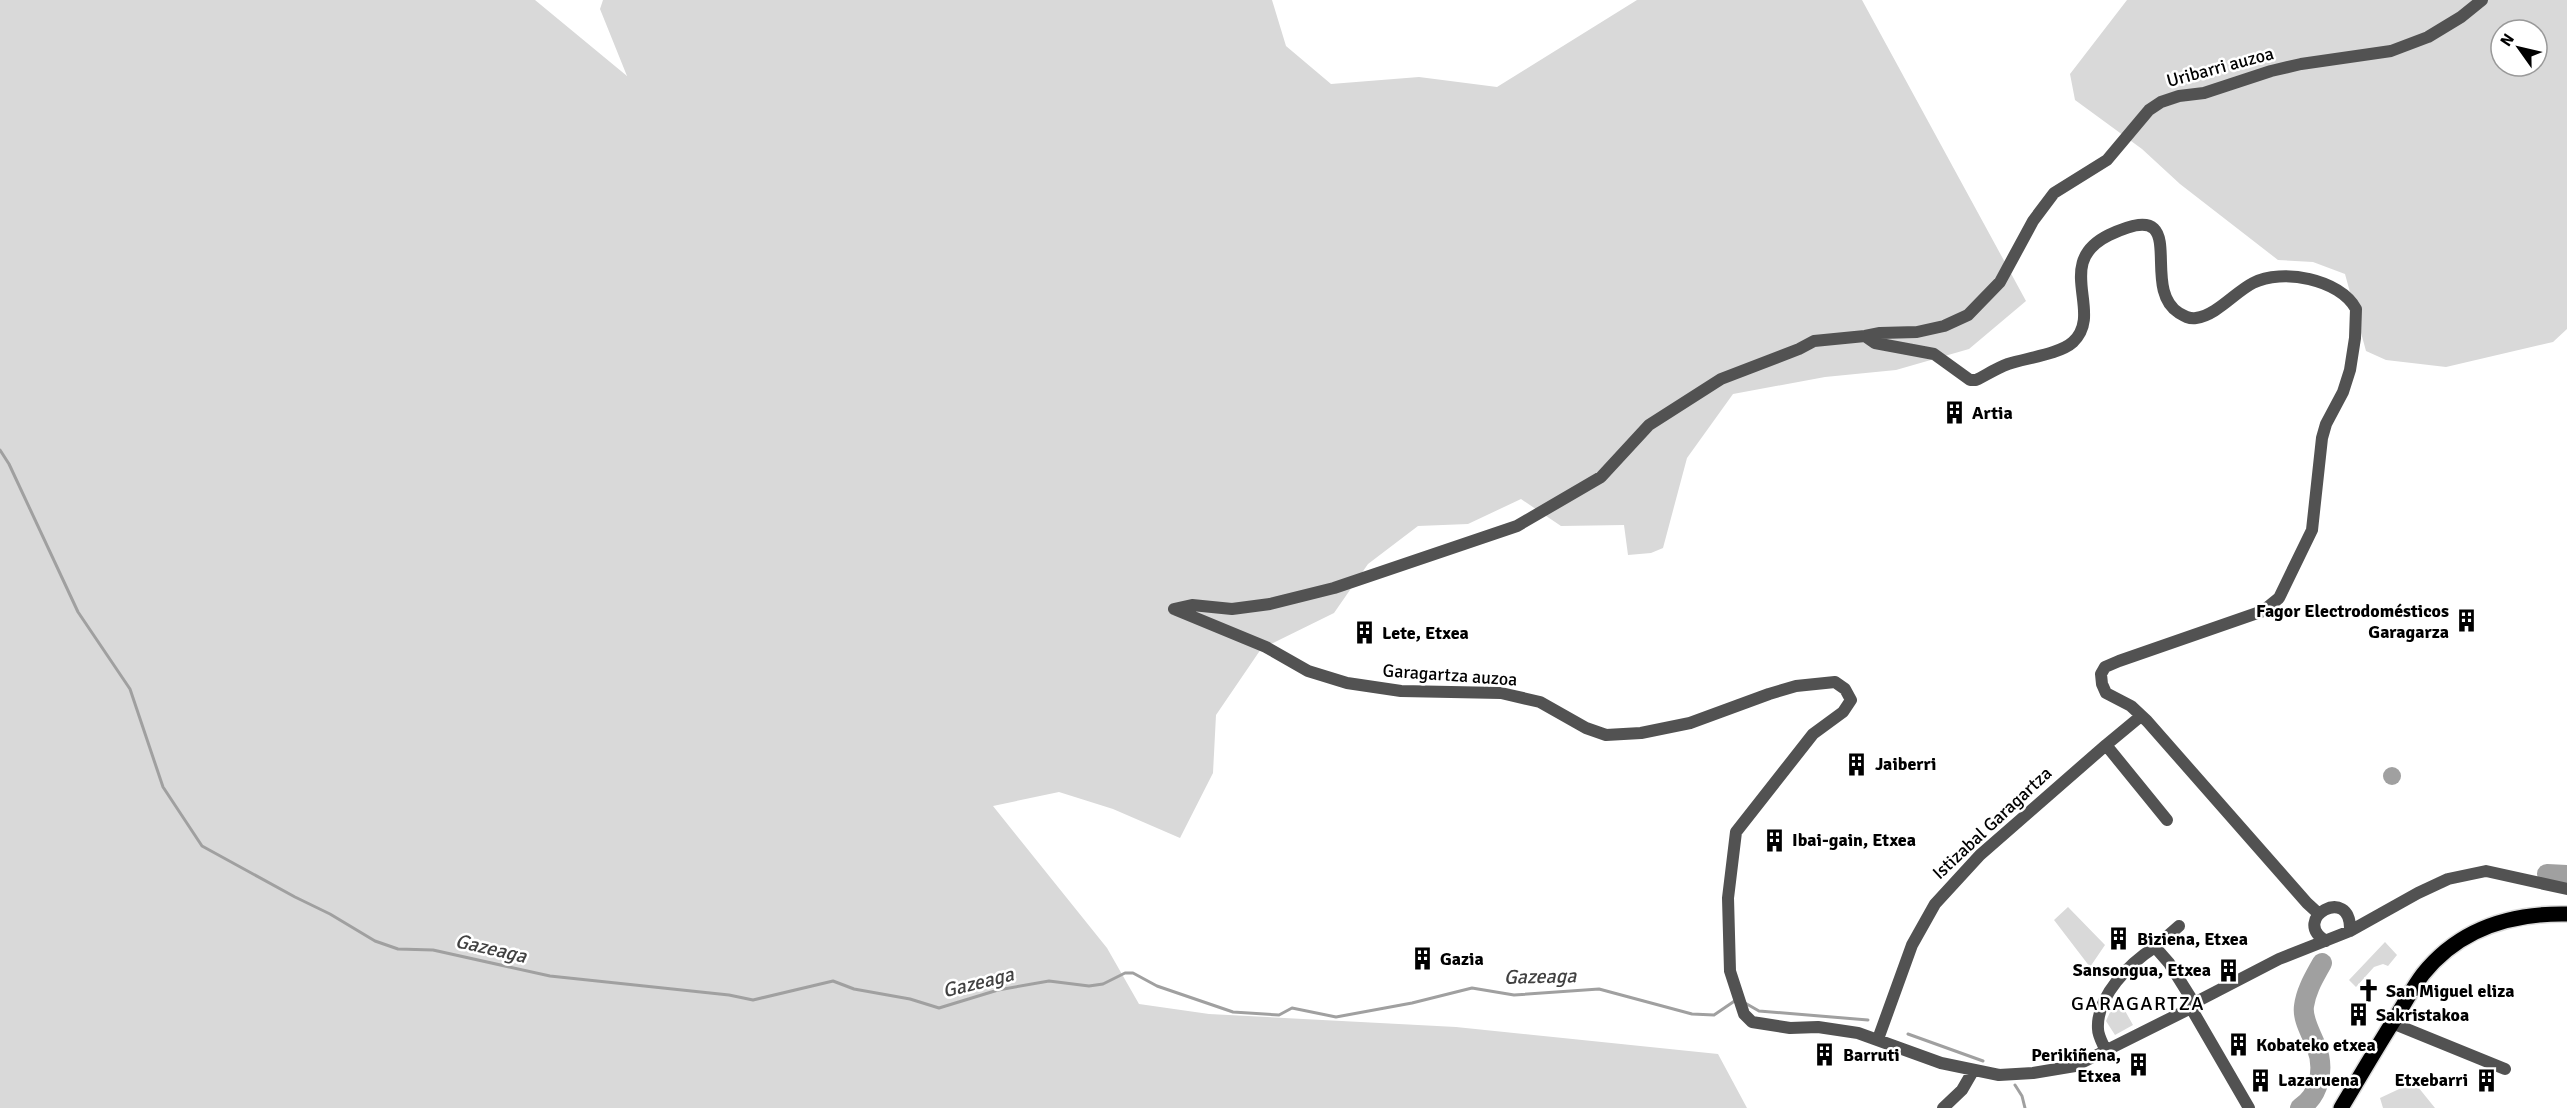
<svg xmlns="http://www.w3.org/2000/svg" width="2567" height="1108" font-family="Signika,sans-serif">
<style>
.green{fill:#d9d9d9;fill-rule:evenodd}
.water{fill:#a0a0a0}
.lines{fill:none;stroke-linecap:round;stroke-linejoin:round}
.stream{stroke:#a0a0a0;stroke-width:3}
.river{stroke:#a0a0a0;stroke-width:20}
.major-casing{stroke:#dbdbdb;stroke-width:18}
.minor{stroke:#525252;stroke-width:12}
.major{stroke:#000;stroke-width:15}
.labels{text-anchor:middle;stroke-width:5;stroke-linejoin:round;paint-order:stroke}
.street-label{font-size:18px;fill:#000;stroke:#fff}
.poi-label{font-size:18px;font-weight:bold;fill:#000;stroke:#fff;text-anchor:start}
.water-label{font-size:20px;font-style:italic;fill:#414141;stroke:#fff}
.neighbourhood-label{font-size:20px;letter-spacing:1.5px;fill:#000;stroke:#fff}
</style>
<rect width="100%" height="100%" fill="#fff"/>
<path class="green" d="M0,0H535L627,76L600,9L603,0H1272L1286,46L1331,84L1419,77L1497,87L1637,0H1862L2026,301L1969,349L1896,370L1825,377L1733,394L1687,458L1663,548L1651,553L1628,555L1624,525L1561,526L1521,499L1468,524L1418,526L1368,564L1334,613L1261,649L1216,715L1213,773L1180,838L1113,809L1059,792L993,806L1107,948L1139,1004L1209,1014L1456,1027L1718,1054L1747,1108H0Z
M2127,0H2567V329L2553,342L2446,367L2386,360L2366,351L2345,274L2313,262L2278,260L2180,184L2142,149L2075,100L2070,74ZM2501,30H2537V66H2501Z
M2068,907L2105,945L2090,967L2054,920Z
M2385,942L2397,955L2388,966L2383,964L2374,967L2356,987L2349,980Z
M2116,999L2119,1000L2133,1025L2115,1035L2106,1021Z
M2414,1082L2435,1108H2383L2380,1098Z"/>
<path class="water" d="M2383 776a9 9 0 1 1 18 0a9 9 0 1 1-18 0Z"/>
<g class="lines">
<path class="stream" d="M0,450L9,464L78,612L130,689L163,787L202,846L295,897L330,914L375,941L398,949L433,950L550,976L729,995L753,1000L833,981L854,989L910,999L939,1008L998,990L1049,981L1089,986L1103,984L1125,973H1133L1157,986L1233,1012L1279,1015L1292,1008L1336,1017L1412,1003L1472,988L1514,995L1599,989L1692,1014L1714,1015L1736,1000
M1745,1003L1759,1011L1868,1020
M1908,1034L1983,1061
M2015,1085L2022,1096L2025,1108"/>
<path class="river" d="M2547,874L2567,875
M2300,1108C2320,1095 2325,1068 2316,1046C2311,1033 2302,1019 2304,1006C2306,990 2315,976 2322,963"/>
<defs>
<path id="major" d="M2341,1108C2359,1078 2377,1047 2396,1017C2405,1003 2413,987 2423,974C2459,929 2511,913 2567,914"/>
</defs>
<use href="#major" class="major-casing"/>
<path class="minor" d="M1865,336L1875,343L1934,354L1970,380H1976C1986,375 1997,368 2008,364C2026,358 2060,354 2073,342C2105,312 2052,263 2109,235C2195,194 2137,287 2179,313C2184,316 2189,319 2196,318C2217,315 2235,292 2253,283C2282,268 2340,279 2356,309L2355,338L2350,370L2343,392L2326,424L2322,438L2312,530L2279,598L2263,611L2119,661L2105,667L2101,674L2102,684L2106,693L2131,706L2147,721L2307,903L2319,914
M1174,609L1266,647L1308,671L1347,683L1401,691L1501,693L1540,702L1586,728L1606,735L1641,733L1690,723L1769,694L1796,686L1835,682L1845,689L1851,700L1843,712L1813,734L1736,832L1728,898L1730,971L1744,1014L1752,1022L1790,1028L1818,1027L1858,1033L1941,1063L1999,1075L2033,1073L2075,1066L2191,1008L2194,1003L2279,959L2350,931L2418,893L2448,879L2486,871L2567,889
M1174,609L1192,605L1232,609L1270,604L1334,588L1517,526L1601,477L1649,425L1721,379L1799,349L1814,341L1865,336L1880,333L1917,332L1944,326L1968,315L2000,282L2033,221L2054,193L2107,160L2149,110L2161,102L2179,96L2204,93L2271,71L2301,64L2391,51L2428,37L2461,17L2482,0
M2141,716L2106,745L2167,820
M2326,941C2289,919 2352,883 2350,931
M2155,947L2179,926
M2191,1008L2249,1108
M2392,1023L2505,1069
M1878,1039L1912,945L1935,904L1980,855L2106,745
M2106,1051C2103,1044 2098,1036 2098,1029C2096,996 2130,963 2155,947L2169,963L2194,1003
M1943,1108L1962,1090L1973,1071"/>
<use href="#major" class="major"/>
</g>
<defs>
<symbol id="building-bare" viewBox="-9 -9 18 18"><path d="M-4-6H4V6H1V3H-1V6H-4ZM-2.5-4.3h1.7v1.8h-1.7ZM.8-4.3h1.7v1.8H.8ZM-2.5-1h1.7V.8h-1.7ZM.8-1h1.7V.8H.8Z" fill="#000" stroke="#fff" stroke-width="2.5" paint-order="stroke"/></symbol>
<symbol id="church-bare" viewBox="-9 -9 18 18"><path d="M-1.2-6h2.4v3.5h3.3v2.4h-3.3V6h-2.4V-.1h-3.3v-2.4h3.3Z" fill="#000" stroke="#fff" stroke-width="2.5" paint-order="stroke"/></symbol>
</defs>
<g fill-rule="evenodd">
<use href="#building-bare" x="1938" y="396" width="33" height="33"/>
<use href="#building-bare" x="2450" y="604" width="33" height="33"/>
<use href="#building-bare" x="1348" y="616" width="33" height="33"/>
<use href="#building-bare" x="1840" y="748" width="33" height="33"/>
<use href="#building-bare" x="1758" y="824" width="33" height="33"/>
<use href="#building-bare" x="2102" y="922" width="33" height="33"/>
<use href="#building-bare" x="1406" y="942" width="33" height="33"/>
<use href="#building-bare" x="2212" y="954" width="33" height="33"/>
<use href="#church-bare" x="2352" y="974" width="33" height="33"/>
<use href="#building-bare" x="2342" y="998" width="33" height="33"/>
<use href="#building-bare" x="2222" y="1028" width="33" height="33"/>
<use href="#building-bare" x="1808" y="1038" width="33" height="33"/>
<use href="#building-bare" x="2122" y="1048" width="33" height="33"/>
<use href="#building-bare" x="2244" y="1064" width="33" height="33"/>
<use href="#building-bare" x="2470" y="1064" width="33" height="33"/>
</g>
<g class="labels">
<g class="street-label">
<text transform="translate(2220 67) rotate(-15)" y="6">Uribarri auzoa</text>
<text transform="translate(1450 675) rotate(4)" y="6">Garagartza auzoa</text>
<text transform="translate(1992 823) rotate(-43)" y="6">Istizabal Garagartza</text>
</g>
<g class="poi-label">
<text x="1972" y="419">Artia</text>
<text x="2449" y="617" text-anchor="end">Fagor Electrodomésticos<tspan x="2449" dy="21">Garagarza</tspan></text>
<text x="1382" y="639">Lete, Etxea</text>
<text x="1875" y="770">Jaiberri</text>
<text x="1792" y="846">Ibai-gain, Etxea</text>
<text x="2137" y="945">Biziena, Etxea</text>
<text x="1440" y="965">Gazia</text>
<text x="2211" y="976" text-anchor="end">Sansongua, Etxea</text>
<text x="2386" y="997">San Miguel eliza</text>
<text x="2376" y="1021">Sakristakoa</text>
<text x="2256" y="1051">Kobateko etxea</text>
<text x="1843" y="1061">Barruti</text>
<text x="2121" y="1061" text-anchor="end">Perikiñena,<tspan x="2121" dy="21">Etxea</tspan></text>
<text x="2278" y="1086">Lazaruena</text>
<text x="2468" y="1086" text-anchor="end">Etxebarri</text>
</g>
<g class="water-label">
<text transform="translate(491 948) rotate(13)" y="7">Gazeaga</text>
<text transform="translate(1540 976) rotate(-1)" y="7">Gazeaga</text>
<text transform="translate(978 982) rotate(-14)" y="7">Gazeaga</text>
</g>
<g class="neighbourhood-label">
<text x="2138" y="1010">GARAGARTZA</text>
</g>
</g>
<g transform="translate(2519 48) rotate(304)"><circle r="28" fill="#ffffff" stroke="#999999" stroke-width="1.5"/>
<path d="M0-4.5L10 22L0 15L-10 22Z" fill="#000000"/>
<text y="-9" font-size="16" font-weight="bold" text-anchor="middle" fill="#000000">N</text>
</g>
</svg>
